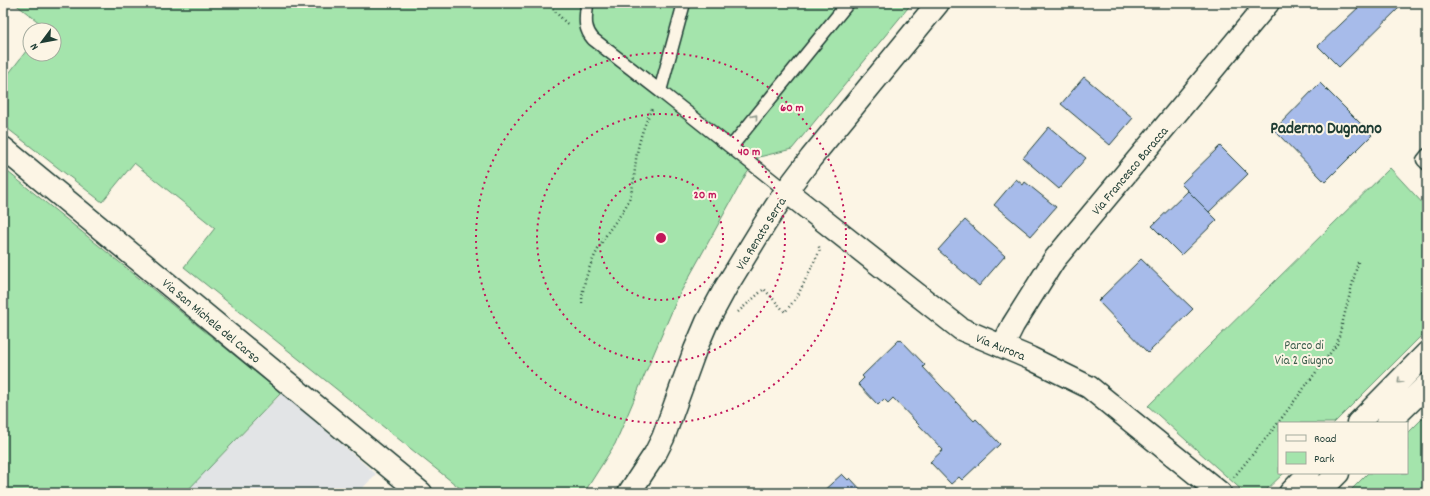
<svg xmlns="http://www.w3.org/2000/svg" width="1430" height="496" font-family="Dekko,sans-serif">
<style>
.built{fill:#e2e4e6}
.green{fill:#a4e4ac;stroke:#629070}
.building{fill:#a7bbea;stroke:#1f3d34}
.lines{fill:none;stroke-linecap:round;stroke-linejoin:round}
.lane-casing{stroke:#1f3d34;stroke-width:15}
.street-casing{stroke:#1f3d34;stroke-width:25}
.secondary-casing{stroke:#1f3d34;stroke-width:25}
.path{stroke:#1f3d34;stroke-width:2.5;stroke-dasharray:1 3;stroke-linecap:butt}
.lane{stroke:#fcf5e5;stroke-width:12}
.street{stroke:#fcf5e5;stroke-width:22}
.secondary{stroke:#fcf5e5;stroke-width:22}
.oneway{stroke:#8e998c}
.ring{fill:none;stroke:#c2185b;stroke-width:2;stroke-dasharray:2 4}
.labels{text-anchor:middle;stroke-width:4;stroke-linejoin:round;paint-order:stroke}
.street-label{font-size:13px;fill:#1f3d34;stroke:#fcf5e5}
.park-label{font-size:13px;fill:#3a5e4c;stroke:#fcf5e5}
.district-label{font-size:17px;font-weight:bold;fill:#1f3d34;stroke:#fcf5e5}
.centre{fill:#c2185b;stroke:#fcf5e5;stroke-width:2}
.ring-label{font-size:12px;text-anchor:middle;font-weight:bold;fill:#c2185b;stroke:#fcf5e5;stroke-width:4;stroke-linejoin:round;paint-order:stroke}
</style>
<rect width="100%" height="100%" fill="#fcf5e5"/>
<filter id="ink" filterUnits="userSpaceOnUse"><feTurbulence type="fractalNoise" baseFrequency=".025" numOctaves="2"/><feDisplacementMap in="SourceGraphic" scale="8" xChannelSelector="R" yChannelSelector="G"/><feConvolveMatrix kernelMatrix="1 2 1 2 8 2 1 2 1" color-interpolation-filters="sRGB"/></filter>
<g filter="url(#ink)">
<path class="built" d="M282,393L376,474L358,493H185Z"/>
<path class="green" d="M14,3H912L792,149L759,157L745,176L678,297L615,444L584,493H466L184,267L215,228L134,163L102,202L3,125V81L30,46V54H54V30H43L45,27Z
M3,168L281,393L185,493H3Z
M1390,168L1427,208V330L1334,423H1279V473H1284L1263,493H1245L1148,406Z
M1427,414V493H1348L1368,473H1407V434Z"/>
<path class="building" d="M1363,3H1404L1339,67L1318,46Z
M1084,77L1133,118L1110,145L1061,104Z
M1320,83L1372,135L1325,182L1274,130Z
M1049,127L1086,158L1059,189L1023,158Z
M1220,146L1248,174L1209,212L1181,184Z
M1016,179L1023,185L1025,182L1056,207L1031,236L994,205Z
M1188,191L1217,220L1181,255L1152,226Z
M965,220L1005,256L979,286L938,250Z
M1141,259L1193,309L1148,353L1098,301Z
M900,339L925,365L923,367L974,421L976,419L1000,444L962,480L959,477L951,484L930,462L943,450L893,398L888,403L884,399L878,405L858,384L864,378L862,376Z
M842,474L848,480L850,478L864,493H822V492Z"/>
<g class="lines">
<defs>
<path id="lane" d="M587,3C586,18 583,27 593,39L660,91
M684,3L660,91L786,191
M731,147L848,3
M1427,155L1423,160L1427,164"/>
<path id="street" d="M3,148L421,493
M786,191L961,329L1030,358L1089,387L1220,493
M1003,345L1013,325L1054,260L1268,3
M1358,423L1427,353
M1388,423L1427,385
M1290,493L1309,473
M1318,493L1338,473"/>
<path id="secondary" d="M629,493L655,454L663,438L695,350L707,322L726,287L764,225L786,191L811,158L938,3"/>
</defs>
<use href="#lane" class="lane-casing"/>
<use href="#street" class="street-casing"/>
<use href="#secondary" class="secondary-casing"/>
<path class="path" d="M547,3L569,26
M582,303C582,278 595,253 608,232C614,223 622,214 627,204C635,189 634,169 637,153C640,137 645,122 653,107
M738,312L764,289L785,312L797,297L820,250L818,244
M1234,477L1275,427L1337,344L1358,262"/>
<use href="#lane" class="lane"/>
<use href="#street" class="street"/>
<use href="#secondary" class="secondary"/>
</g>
<defs><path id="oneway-chevron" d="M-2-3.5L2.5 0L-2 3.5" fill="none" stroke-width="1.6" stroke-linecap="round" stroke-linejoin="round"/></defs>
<g class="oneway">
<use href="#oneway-chevron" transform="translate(755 117) rotate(-51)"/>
<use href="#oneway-chevron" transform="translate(1400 381) rotate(135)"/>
</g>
</g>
<g class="ring">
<circle cx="661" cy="238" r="62"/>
<circle cx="661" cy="238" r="124"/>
<circle cx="661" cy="238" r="185"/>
</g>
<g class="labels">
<g class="street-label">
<text transform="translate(1129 170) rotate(-50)" y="5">Via Francesco Baracca</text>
<text transform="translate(760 233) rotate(-58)" y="5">Via Renato Serra</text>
<text transform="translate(212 320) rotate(40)" y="5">Via San Michele del Carso</text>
<text transform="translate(1001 346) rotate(22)" y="5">Via Aurora</text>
</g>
<g class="park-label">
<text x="1304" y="349">Parco di<tspan x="1304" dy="15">Via 2 Giugno</tspan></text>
</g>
<g class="district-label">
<text x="1326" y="133">Paderno Dugnano</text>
</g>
</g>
<circle cx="661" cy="238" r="6" class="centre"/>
<g class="ring-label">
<text x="792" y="111">60 m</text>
<text x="749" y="155">40 m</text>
<text x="705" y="198">20 m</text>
</g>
<rect width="1430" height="496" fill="none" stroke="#fcf5e5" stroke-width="16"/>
<rect x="8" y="8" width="1414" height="480" fill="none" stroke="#1f3d34" stroke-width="1.5" filter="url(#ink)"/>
<rect x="1278" y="422" width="130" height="52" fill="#fcf5e5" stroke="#a4ab9e"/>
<rect x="1286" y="435" width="20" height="6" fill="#fcf5e5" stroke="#a4ab9e"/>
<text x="1314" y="442" font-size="12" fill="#1f3d34">Road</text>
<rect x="1286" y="452" width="20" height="12" fill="#a4e4ac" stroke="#a4ab9e"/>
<text x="1314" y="462" font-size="12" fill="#1f3d34">Park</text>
<g transform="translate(42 42) rotate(238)"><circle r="19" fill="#fcf5e5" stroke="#a4ab9e"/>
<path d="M0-3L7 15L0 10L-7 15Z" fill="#1f3d34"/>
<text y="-6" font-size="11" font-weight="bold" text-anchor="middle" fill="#1f3d34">N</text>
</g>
</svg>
